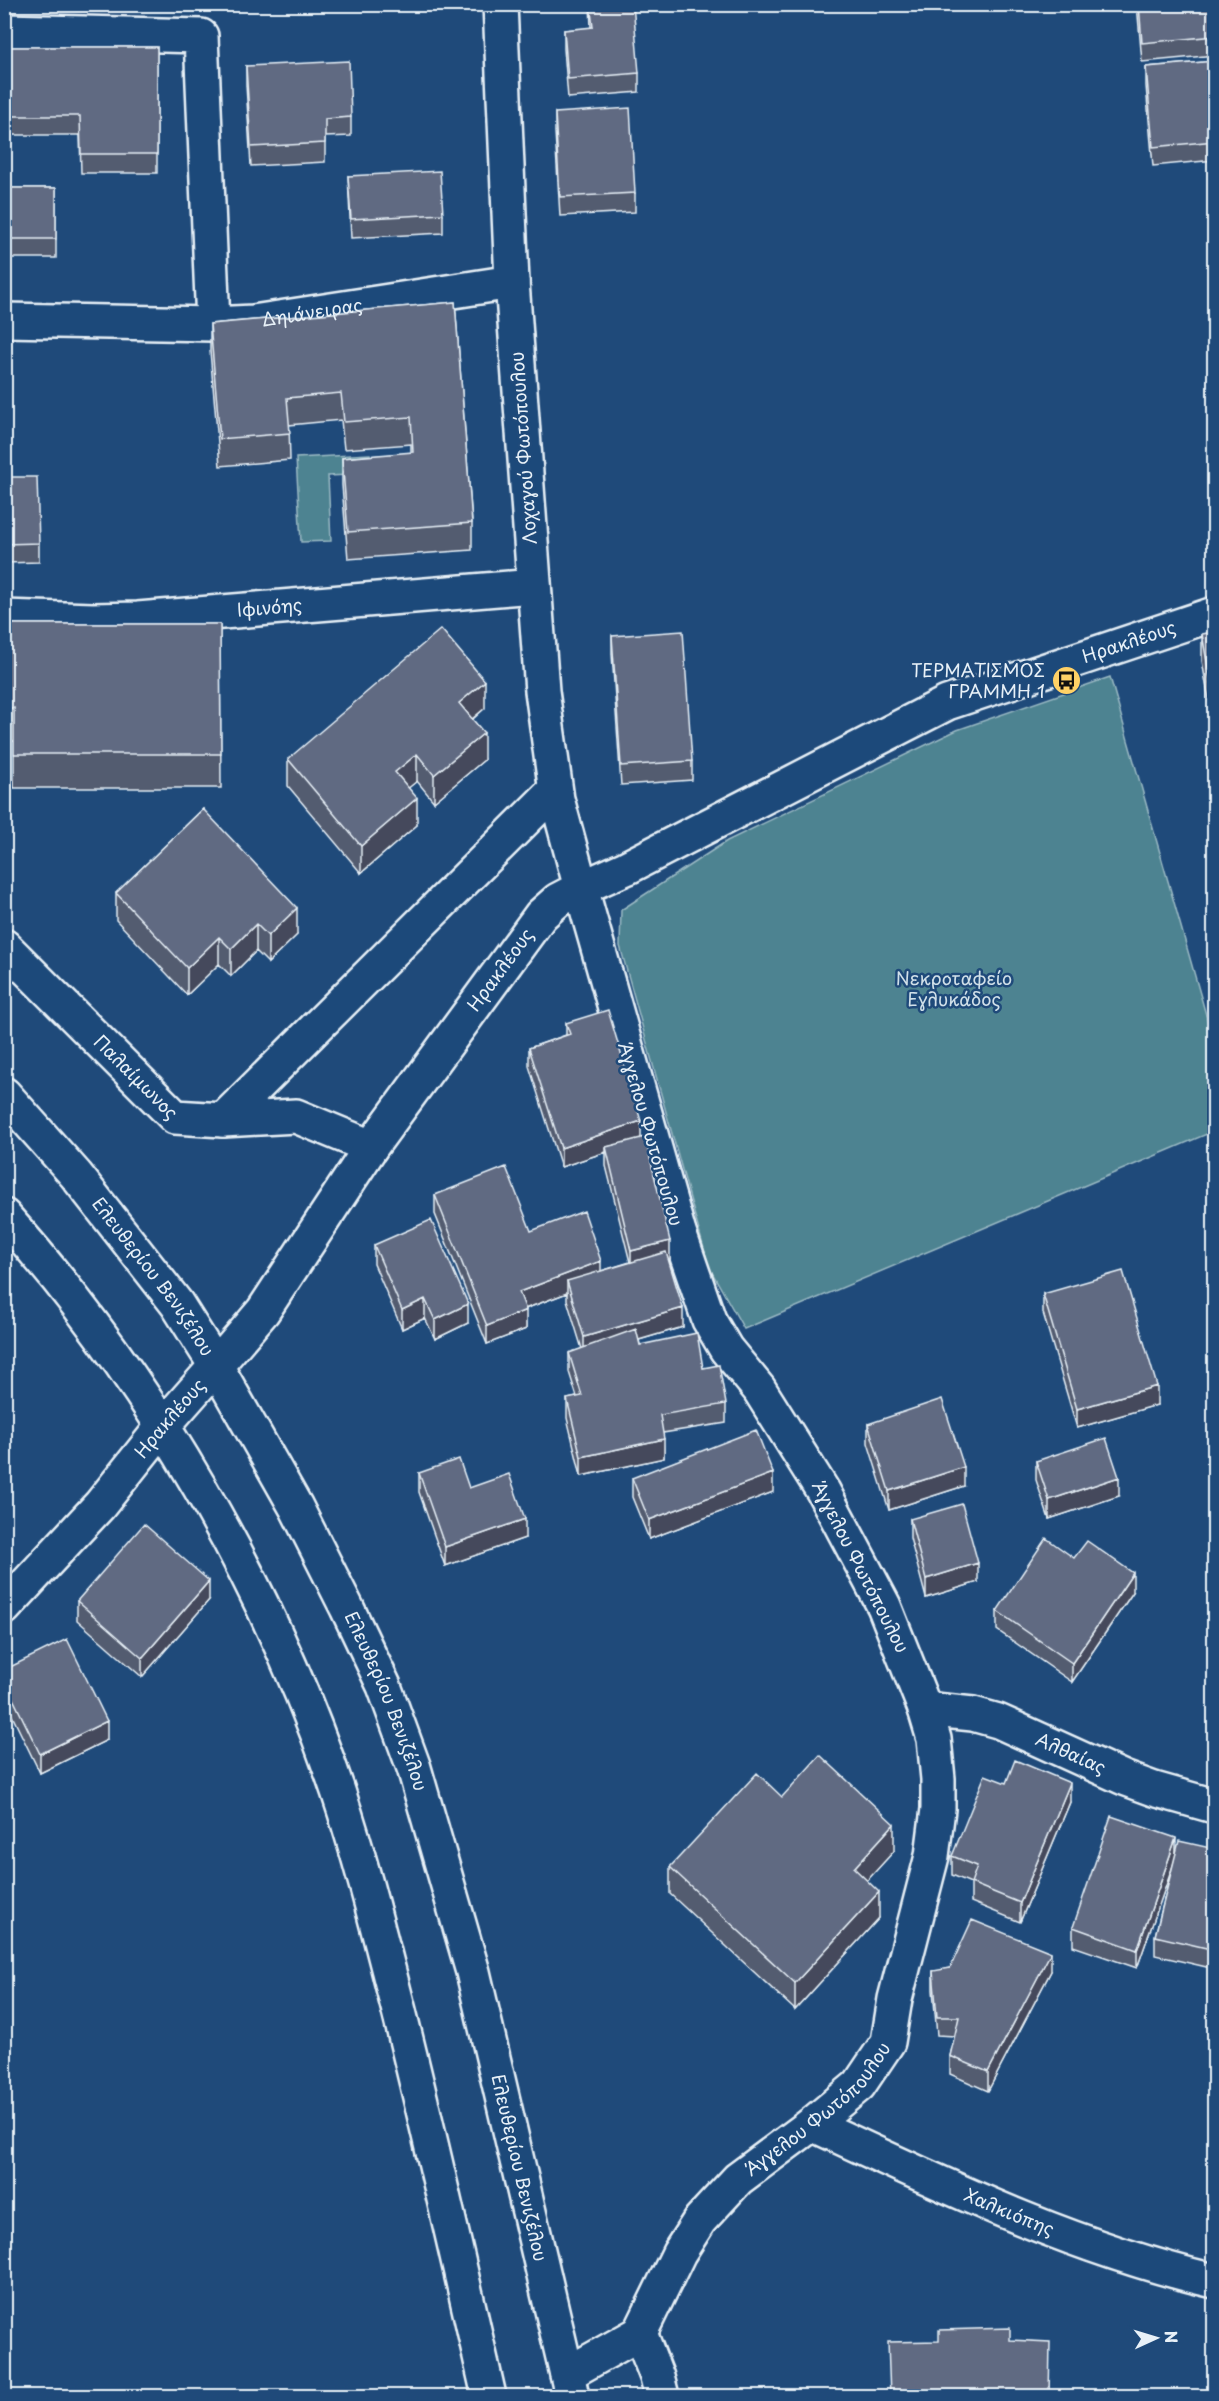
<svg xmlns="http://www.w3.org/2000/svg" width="1219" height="2401" font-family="'Playpen Sans',sans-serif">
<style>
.green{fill:#4e8391;stroke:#9bbac4;stroke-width:1.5}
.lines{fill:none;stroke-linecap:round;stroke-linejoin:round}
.minor-casing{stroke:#e8f1f8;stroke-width:38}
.major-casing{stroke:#e8f1f8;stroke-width:38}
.minor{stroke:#1f4a7a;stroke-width:33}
.major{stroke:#1f4a7a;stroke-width:33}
.wall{fill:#535b70;stroke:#e8f1f8;stroke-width:1.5}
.shaded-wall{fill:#444a5b;stroke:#e8f1f8;stroke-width:1.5}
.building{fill:#616a82;stroke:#e8f1f8;stroke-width:1.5}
.labels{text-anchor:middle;stroke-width:5;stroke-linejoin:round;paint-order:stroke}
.street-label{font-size:18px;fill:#e8f1f8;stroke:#1f4a7a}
.poi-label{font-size:18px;fill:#e8f1f8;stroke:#1f4a7a;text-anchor:end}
.park-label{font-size:18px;fill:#d1e0e9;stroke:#1f4a7a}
</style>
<rect width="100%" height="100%" fill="#1f4a7a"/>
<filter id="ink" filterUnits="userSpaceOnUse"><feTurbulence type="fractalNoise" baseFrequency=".0167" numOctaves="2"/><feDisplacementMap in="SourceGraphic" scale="12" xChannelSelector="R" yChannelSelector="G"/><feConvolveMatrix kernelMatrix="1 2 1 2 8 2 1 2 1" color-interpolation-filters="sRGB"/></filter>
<g filter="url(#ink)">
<path class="green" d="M370,454L371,474L328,476L331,541L301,542L296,458Z
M1110,677L1214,1043V1131L744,1329L709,1267L620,946L621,910L727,841L957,730Z"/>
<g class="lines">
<defs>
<g id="minor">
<path d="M4,31L201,36L213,324"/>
<path id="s1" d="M4,320L213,324L253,322L512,282"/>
<path id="s2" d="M4,617L93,620L138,619L534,586"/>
<path id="s3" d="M4,946L175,1117L223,1120L296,1116L371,1147"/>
<path d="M223,1120L555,790"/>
<path id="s4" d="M4,1608L100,1505L163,1426L216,1366"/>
<path id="s5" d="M925,1709L973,1714L998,1721L1124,1778L1154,1789L1214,1806"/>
<path id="s6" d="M812,2124C943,2185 1073,2248 1214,2281"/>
<path id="s7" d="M640,2333L679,2253L700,2220L738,2179L812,2124L859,2085L888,2042L895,1999L932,1856L938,1809V1779L934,1739L925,1709L884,1606L823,1491L759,1389L726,1349L709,1320L679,1233L581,888L626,868L947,703L1214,614"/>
<path d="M640,2333L657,2377L662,2396"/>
<path d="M567,2374L640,2333"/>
</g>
<g id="major">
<path id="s8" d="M4,1094L76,1175L177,1304L216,1366L296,1507L347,1608L384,1686L414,1768L473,1972L572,2396"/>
<path d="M4,1216C149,1377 269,1586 338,1791C362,1863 380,1937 399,2011C431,2139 460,2268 489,2396"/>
<path id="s9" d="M216,1366L263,1311L371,1147L541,915L558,900L581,888L557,799L542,691L512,282L500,4"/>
</g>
</defs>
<use href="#minor" class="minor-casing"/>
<use href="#major" class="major-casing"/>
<use href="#minor" class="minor"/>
<use href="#major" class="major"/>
</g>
<path class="wall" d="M590,4L639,73V92L568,98L564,49V30L591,28Z
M1137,4H1215V55L1142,62Z
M4,47H157V173H81L80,135H4Z
M1215,61V160L1153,166L1146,86V67Z
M246,66L351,117V136L325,137V162L251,166L246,85Z
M555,113L635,193V212L560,216L555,132Z
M348,176L443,214V233L351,238Z
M4,188H56V258H4Z
M455,302L472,523V550L348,559L342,485V458L411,453V444L344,449L341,420L289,425L290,460L220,466L210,351V324Z
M4,442L10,477L39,543V562L4,563Z
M4,624H220L221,788H14V741H4Z
M1215,632V734L1202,661V634Z
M612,636L692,761V780L621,785L612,654Z
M485,708L473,719L484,760L434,802L417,781L408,788L417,825L361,873L288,786V759Z
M203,809L297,935L268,963L256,951L231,976L219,964L187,995L116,920V893Z
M566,1023L641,1138L670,1260H669L683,1327L639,1340L640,1345L703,1368L726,1404V1423L663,1433L664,1458L581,1476L567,1418V1399L577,1397L569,1372V1353L582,1349L567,1300V1293L525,1309L526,1329L487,1344L435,1214V1195L531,1231L601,1271L630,1262L606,1166V1152L561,1167L529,1066V1048L566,1035Z
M374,1245L468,1323L435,1339L425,1318L402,1329L374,1264Z
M1043,1294L1157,1405L1077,1428L1043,1313Z
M868,1424L964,1486L889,1510L868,1443Z
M1036,1461L1119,1496L1049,1519L1036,1480Z
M419,1473L469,1488L525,1538L445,1566L419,1492Z
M632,1478L773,1492L649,1539L632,1497Z
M910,1519L978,1582L926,1598L910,1538Z
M1133,1592L1072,1682L997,1630V1611Z
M209,1600L142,1677L77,1620V1601Z
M4,1670L107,1740L40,1773L4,1699Z
M1006,1783L1070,1802L1020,1922L971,1902V1883L952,1875V1856Z
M782,1797L894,1851L867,1880L879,1918L795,2010L670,1894V1867Z
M1215,1849V1969L1155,1955V1936L1173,1864L1137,1968L1073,1946V1927L1176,1854Z
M933,1971H1051L988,2091L950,2074V2056L955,2036L937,2035L933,1990Z"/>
<path class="shaded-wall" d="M485,681V708L459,730V703Z
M484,733V760L434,802V775Z
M417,754V781L395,799V772Z
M417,798V825L361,873V846Z
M297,908V935L268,963V936Z
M256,924V951L231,976V949Z
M219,937V964L187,995V968Z
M641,1121V1140L606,1147V1152L561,1167V1148Z
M670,1241V1260L631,1270V1251Z
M601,1261V1280L567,1281V1293L519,1311V1292Z
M425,1299V1318L402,1329V1310Z
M468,1304V1323L435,1339V1320Z
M683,1308V1327L584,1356V1337Z
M526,1310V1329L487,1344V1326Z
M1157,1386V1405L1077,1428V1409Z
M664,1439V1458L581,1476V1457Z
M964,1467V1486L889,1510V1491Z
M773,1473V1492L649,1539V1520Z
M1119,1477V1496L1049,1519V1500Z
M525,1519V1538L445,1566V1547Z
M978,1563V1582L926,1598V1579Z
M1133,1573V1592L1072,1682V1663Z
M209,1581V1600L142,1677V1658Z
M107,1721V1740L40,1773V1754Z
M1070,1783V1802L1020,1922V1903Z
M894,1824V1851L854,1895V1868Z
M1176,1838V1857L1137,1968V1950Z
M879,1892V1918L795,2010V1983Z
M1051,1952V1971L988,2091V2072Z"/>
<path class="building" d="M590,4H633L639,73L568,79L564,30L593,27Z
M1139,4H1215V36L1142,43Z
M4,47H157V154H81L80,116H4Z
M349,61L351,117L325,119V143L251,147L246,66Z
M1215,61V141L1153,147L1146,67Z
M630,108L635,193L560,197L555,113Z
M440,171L443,214L351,219L348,176Z
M4,188H56V239H4Z
M455,302L472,523L348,532L342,458L413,452L411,417L344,422L341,393L287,398L290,433L220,439L210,324Z
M4,442H9L10,477H37L39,543L4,544Z
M4,624H220L221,754H14V708H4Z
M441,629L485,681L459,703L484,733L434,775L417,754L395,772L417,798L361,846L288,759Z
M683,631L692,761L621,766L612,636Z
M1215,632V707L1202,634Z
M203,809L297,908L268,936L256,924L231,949L219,937L187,968L116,893Z
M608,1010L641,1121L561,1148L529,1048L570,1034L566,1023Z
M645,1137L670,1241L631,1251L606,1147Z
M506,1167L531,1231L584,1211L601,1261L519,1292L526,1310L487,1326L435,1195Z
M431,1220L468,1304L435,1320L425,1299L402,1310L374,1245Z
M666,1252L683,1308L584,1337L567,1281Z
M1123,1271L1157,1386L1077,1409L1043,1294Z
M636,1329L640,1345L697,1333L703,1368L719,1365L726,1404L660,1415L664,1439L581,1457L567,1399L582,1396L569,1353Z
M942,1399L964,1467L889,1491L868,1424Z
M756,1430L773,1473L649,1520L632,1478Z
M1106,1438L1119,1477L1049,1500L1036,1461Z
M459,1459L469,1488L509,1474L525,1519L445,1547L419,1473Z
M962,1504L978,1563L926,1579L910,1519Z
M144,1524L209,1581L142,1658L77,1601Z
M1046,1538L1074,1558L1087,1541L1133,1573L1072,1663L997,1611Z
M67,1639L107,1721L40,1754L4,1680V1670Z
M820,1755L894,1824L854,1868L879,1892L795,1983L670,1867L757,1773L782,1797Z
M1015,1760L1070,1783L1020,1903L971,1883L977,1866L952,1856L985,1775L1006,1783Z
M1111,1816L1176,1838L1137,1950L1073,1927Z
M1179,1841L1215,1849V1950L1155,1936Z
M972,1920L1051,1952L988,2072L950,2056L959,2017H937L933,1971L950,1968Z
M1010,2328V2340L1050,2342L1049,2397H890L888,2342L939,2341V2330Z"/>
</g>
<defs>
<symbol id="bus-disc" viewBox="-11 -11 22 22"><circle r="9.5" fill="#ffd166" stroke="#1f4a7a"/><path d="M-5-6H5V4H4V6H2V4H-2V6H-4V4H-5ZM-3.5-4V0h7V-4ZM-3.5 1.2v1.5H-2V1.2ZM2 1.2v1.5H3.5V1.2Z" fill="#111"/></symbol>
</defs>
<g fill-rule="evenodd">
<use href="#bus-disc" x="1050" y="664" width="33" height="33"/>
</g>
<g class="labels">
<g class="street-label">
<text dy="6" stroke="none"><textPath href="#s1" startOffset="309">Δηιάνειρας</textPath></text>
<text transform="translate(524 448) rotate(-94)" y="6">Λοχαγού Φωτόπουλου</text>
<text dy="6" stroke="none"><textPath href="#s2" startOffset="266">Ιφινόης</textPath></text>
<text dy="6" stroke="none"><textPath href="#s7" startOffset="2229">Ηρακλέους</textPath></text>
<text dy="6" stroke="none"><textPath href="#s9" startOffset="488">Ηρακλέους</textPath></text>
<text dy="6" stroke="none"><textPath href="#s3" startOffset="186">Παλαίμωνος</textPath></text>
<text transform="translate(650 1134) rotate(74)" y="6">Άγγελου Φωτόπουλου</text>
<text dy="6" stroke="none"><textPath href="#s8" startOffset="236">Ελευθερίου Βενιζέλου</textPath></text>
<text dy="6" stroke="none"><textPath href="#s4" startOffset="252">Ηρακλέους</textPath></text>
<text transform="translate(860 1567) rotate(63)" y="6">Άγγελου Φωτόπουλου</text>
<text dy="6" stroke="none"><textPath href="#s8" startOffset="722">Ελευθερίου Βενιζέλου</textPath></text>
<text dy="6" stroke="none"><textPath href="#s5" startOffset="154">Αλθαίας</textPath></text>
<text dy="6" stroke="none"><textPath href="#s7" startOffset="291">Άγγελου Φωτόπουλου</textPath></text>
<text dy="6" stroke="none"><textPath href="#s8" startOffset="1208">Ελευθερίου Βενιζέλου</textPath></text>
<text dy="6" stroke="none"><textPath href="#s6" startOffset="216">Χαλκιόπης</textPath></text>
</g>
<g class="poi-label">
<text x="1045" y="677">ΤΕΡΜΑΤΙΣΜΟΣ<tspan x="1045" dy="21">ΓΡΑΜΜΗ 1</tspan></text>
</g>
<g class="park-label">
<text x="954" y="985">Νεκροταφείο<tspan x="954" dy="21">Εγλυκάδος</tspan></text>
</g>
</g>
<rect width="1219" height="2401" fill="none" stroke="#1f4a7a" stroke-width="24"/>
<rect x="12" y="12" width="1195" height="2377" fill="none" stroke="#e8f1f8" stroke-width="2" filter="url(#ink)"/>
<g transform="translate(1156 2338) rotate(86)" stroke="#1f4a7a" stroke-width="4.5" paint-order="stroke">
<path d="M0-4.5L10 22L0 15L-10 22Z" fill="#e8f1f8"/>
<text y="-9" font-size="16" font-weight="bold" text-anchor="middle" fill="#e8f1f8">N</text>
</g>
</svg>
